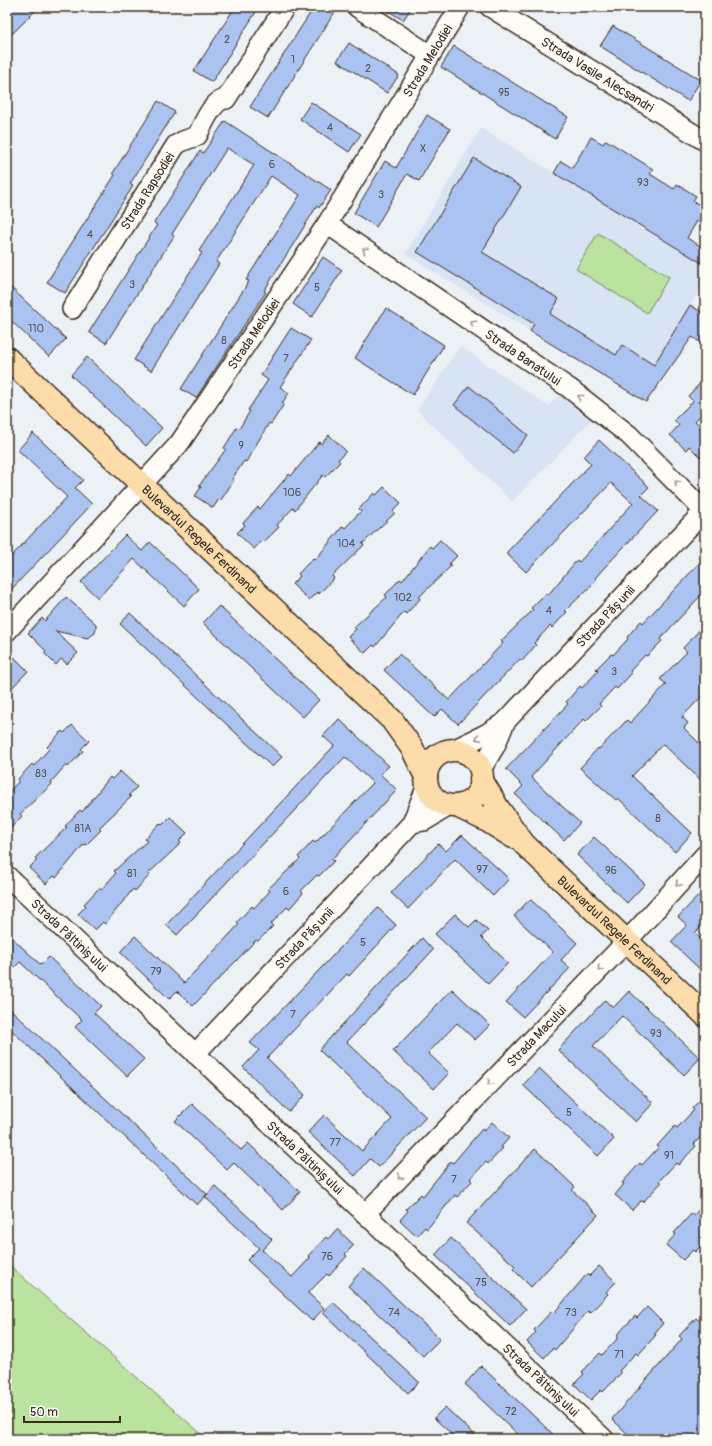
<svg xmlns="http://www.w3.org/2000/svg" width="712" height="1446" font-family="Pangolin,sans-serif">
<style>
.built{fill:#d8e3f4}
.green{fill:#bae39f;stroke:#7a865e}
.building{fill:#aac3f1;stroke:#3b2a1e}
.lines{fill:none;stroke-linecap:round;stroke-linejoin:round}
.minor-casing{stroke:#3b2a1e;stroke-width:22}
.major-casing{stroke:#3b2a1e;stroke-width:25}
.minor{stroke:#fdfcf7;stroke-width:19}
.major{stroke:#fddcac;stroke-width:22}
.oneway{stroke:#9c938a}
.labels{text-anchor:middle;stroke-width:3.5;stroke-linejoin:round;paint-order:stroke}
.number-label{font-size:11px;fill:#575053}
.street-label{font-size:13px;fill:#3b2a1e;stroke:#fdfcf7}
</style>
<rect width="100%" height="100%" fill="#ecf1f6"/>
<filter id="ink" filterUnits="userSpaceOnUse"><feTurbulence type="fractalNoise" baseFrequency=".025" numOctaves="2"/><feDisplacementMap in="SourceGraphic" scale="8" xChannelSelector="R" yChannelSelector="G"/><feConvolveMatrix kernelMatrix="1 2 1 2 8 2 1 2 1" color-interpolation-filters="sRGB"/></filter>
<g filter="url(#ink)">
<path class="built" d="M481,128L705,265V281L635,395L405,254Z
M460,346L548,406L560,395L591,420L512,502L417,410Z"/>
<path class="green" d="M598,233L669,277L647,313L576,269Z
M7,1263L27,1281L207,1439H7Z"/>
<path class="building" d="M7,7H39L7,39Z
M235,7H259L212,82L194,71Z
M314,7H338L268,118L250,107Z
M382,7H412L403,20Z
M613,26L701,80L688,101L600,46Z
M349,43L399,75L387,93L337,61Z
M454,46L568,117L555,139L441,67Z
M158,101L175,112L130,184L133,186L65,293L47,282L115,175L113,173Z
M311,102L361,134L349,152L300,119Z
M427,115L450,129L419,181L407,174L376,227L354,213L385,161L396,168Z
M225,121L331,190L319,208L317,206L264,291L266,292L196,398L181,389L249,281L246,280L300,195L271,176L216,262L219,264L151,371L134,360L202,253L199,251L254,165L227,148L172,234L174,236L106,343L89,332L157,225L154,223L200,151L203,153Z
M591,137L603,144L606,140L653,169L650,174L674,189L677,184L696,196L693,201L705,208V226L697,221L687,238L705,249V265L554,173L561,161L572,168Z
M474,158L521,187L482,252L559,299L550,314L616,355L622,345L654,365L690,305L705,314V345L692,337L646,402L530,331L534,324L417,252Z
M323,257L342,270L312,317L293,304Z
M7,284L66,339L49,357L7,317Z
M386,308L444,345L413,395L355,358Z
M291,328L311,340L280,387L289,393L282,403L284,404L271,424L269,423L246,462L244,461L232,479L234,480L221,500L219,499L213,508L195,496L201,487L199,486L226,449L224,448L237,427L239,429L250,411L248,410L268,380L261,375Z
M87,357L162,428L146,446L71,375Z
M705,378V411L695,421L705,430V452L700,457L689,446L686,450L670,435L679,425L674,420L693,401L688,396Z
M469,386L528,435L513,453L454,405Z
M33,433L83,480L75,488L92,504L7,594V561L67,497L18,450Z
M329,435L346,451L338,460L340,462L325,477L323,475L295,510L293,508L277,525L279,527L264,542L262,540L254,549L237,533L245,525L243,523L258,507L260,509L289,474L291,476L319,442L321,444Z
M599,440L649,487L641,495L658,511L603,569L595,578L597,580L565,611L567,612L552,628L550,626L534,643L536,645L522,661L520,659L458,724L442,709L434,717L384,670L399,654L449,700L503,643L501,641L533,610L531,608L546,593L548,595L577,560L579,562L596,544L633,503L611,483L526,572L506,553L591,464L584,457Z
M384,487L401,503L393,511L395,513L362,544L364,545L332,576L334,578L319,594L317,592L309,600L292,584L300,576L298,574L313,558L315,560L343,526L345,528L361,511L359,509L374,493L376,495Z
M125,535L142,551L150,542L199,589L184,606L134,559L98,598L81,582Z
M440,540L457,556L449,564L451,566L419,597L420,599L406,614L404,612L375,647L373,645L365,653L348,637L356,629L354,627L387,597L385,595L400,579L402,581L430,546L432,548Z
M705,557V591L660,639L662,641L647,656L645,655L630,671L632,673L617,689L615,687L599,704L601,706L586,721L584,719L531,777L580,823L564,840L515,794L523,786L506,769L568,704L566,702L580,686L582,688L598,671L596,669L611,654L613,655L628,639L627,637L641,621L643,623Z
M66,597L96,624V628L95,633L88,638L55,631L78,653L67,664L61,659L56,665L44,653L46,651L28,633L42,618L45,621Z
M219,606L319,700L303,717L203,623Z
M130,613L282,757L272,767L120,624Z
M705,624V693L682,717L688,723L684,728L705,749V784L663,744L632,776L692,833L675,852L618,798L616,800L580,768L598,748L599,749L627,720L630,723L666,684L660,679L687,652L683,648Z
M12,655L28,671L7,693V660Z
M339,719L389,766L380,774L397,790L332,859L334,861L319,876L317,875L301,891L303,893L289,909L287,907L271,924L273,926L258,941L256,940L193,1006L177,991L169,999L120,952L135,936L184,983L232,932L239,924L237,922L252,906L254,908L270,891L268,889L300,859L298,857L313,841L315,843L323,835L373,783L345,757L177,935L166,925L334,746L323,736Z
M72,725L89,741L81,749L83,751L68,767L66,765L51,782L52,784L20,814L22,816L7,832V794L19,781L17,780L32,764L34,766L49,749L47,747L62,731L64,733Z
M120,771L137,787L129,795L131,797L99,828L101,830L86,845L84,844L56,878L54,876L46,884L29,868L37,860L35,858L67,827L65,826L80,810L82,812L110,777L112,779Z
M170,817L187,833L179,841L181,843L148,874L150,875L135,891L133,889L105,924L103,922L95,930L78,914L86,906L84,904L99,888L101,890L116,873L114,871L147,841L145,839L160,823L162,825Z
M462,835L509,879L493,896L455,859L408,909L391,893L438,844L446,851Z
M594,837L645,884L627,903L577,855Z
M705,889V923L695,933L705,943V974L671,942L687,925L678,917Z
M530,899L577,943L561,960L570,968L523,1017L506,1002L553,952L514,916Z
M378,908L396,925L349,976L347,974L267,1058L305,1095L289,1112L243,1067L259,1050L250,1043Z
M455,914L469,927L476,920L488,931L481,937L508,963L488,984L435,934Z
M7,933L41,965L49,957L101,1006L94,1013L144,1059L127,1076L75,1027L82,1020L20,962L12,970L7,965Z
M422,938L433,950L347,1042L426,1117L379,1167L370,1159L355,1176L308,1132L324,1115L362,1151L392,1119L319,1050Z
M452,989L490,1025L475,1040L457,1023L428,1053L449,1073L434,1089L393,1051Z
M629,991L700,1058L684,1075L622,1016L593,1046L653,1103L636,1122L558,1050L605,1000L613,1008Z
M7,1006L207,1194L197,1205L7,1026Z
M539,1068L614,1139L598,1156L523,1085Z
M705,1095V1132L694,1144L696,1146L678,1165L676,1163L659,1181L661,1183L643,1202L641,1201L632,1210L615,1195L624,1184L622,1183L640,1163L642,1165L659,1147L657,1146L675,1126L677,1128L694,1110L692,1108Z
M192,1104L241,1150L248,1143L300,1192L283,1210L234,1163L227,1170L175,1121Z
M492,1122L509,1138L501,1147L503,1148L488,1164L486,1162L470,1179L472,1181L457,1197L455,1195L427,1229L425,1227L417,1236L400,1220L408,1211L406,1209L421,1194L423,1196L451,1161L453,1163L482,1129L484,1131Z
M535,1149L575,1187L572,1190L598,1215L531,1287L513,1269L515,1266L466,1223Z
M215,1186L272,1239L262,1250L292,1277L310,1258L308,1256L326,1237L328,1239L337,1229L354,1245L345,1254L347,1256L329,1276L327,1274L308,1293L324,1308L312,1321L247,1260L259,1248L205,1197Z
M705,1203V1241L695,1252L693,1250L683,1260L666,1245L676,1234L674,1233L692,1213L694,1215Z
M451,1238L526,1309L510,1326L435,1255Z
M599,1266L616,1282L606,1292L608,1294L590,1313L588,1311L555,1350L553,1348L544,1358L527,1342L536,1332L534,1330L552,1311L554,1313L587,1274L589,1276Z
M364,1268L440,1339L423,1356L348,1286Z
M333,1302L419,1382L408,1393L323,1313Z
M647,1307L663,1323L654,1334L656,1335L638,1355L636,1353L619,1371L621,1373L603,1392L601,1390L591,1400L574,1384L584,1374L582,1372L600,1353L602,1355L619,1337L617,1335L635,1316L637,1318Z
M696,1318L705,1326V1439H633L612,1419L682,1339L679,1336Z
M481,1366L558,1439H523L465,1384Z
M445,1407L479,1439H457L434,1418Z"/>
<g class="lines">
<defs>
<g id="minor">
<path d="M357,7L430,55"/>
<path id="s1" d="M490,7L705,141"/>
<path id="s2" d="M327,224L569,388L629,435L705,512"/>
<path id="s3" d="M72,309L176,145L183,141L197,136C203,125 212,100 226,99L285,7"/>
<path id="s4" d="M7,631L179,444L327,224L460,7"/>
<path id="s5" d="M451,751L484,735L505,722L705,510"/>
<path d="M480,771L495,746L505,722"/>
<path d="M412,823L424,821L449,806"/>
<path id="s6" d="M7,876L604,1439"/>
<path id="s7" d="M195,1054L412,823L427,785"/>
<path id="s8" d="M365,1214L627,941L705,855"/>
</g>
<g id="major">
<path id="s9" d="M7,358L392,720L412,748L426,777"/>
<circle cx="454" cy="778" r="28"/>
<path id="s10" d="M481,779L498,808L524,844L705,1015"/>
<path d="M457,806L486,820L513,837"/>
</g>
</defs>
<use href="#minor" class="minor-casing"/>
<use href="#major" class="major-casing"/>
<use href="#minor" class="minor"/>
<use href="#major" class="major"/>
</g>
<defs><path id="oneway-chevron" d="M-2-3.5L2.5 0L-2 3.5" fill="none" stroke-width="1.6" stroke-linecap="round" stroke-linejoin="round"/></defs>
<g class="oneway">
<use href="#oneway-chevron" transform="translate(365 250) rotate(-146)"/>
<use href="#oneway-chevron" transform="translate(473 323) rotate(-146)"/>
<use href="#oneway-chevron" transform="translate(580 397) rotate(-142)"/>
<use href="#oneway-chevron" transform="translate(677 483) rotate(-136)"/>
<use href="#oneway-chevron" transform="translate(478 738) rotate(154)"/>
<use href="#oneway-chevron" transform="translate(678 884) rotate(133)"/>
<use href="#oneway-chevron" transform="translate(600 969) rotate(134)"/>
<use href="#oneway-chevron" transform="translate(490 1083) rotate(134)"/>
<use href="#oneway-chevron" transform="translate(400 1177) rotate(134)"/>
</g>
</g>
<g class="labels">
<g class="number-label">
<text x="227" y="43">2</text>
<text x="293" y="63">1</text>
<text x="368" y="72">2</text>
<text x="504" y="96">95</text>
<text x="330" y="131">4</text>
<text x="423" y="152">X</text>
<text x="272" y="168">6</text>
<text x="643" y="186">93</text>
<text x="381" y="198">3</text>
<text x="90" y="238">4</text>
<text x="132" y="288">3</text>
<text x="317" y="291">5</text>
<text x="36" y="332">110</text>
<text x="224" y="344">8</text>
<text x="286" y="362">7</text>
<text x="241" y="449">9</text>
<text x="292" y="496">106</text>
<text x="346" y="547">104</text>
<text x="403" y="601">102</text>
<text x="549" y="614">4</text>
<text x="614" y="675">3</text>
<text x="41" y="777">83</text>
<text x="658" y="822">8</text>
<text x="83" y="832">81A</text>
<text x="482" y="873">97</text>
<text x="611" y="874">96</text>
<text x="132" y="877">81</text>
<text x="286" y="895">6</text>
<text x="363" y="946">5</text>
<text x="156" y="975">79</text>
<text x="293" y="1018">7</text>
<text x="656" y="1037">93</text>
<text x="569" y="1116">5</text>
<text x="335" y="1146">77</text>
<text x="669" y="1159">91</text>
<text x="454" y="1183">7</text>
<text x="327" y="1260">76</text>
<text x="481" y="1286">75</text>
<text x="394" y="1316">74</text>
<text x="571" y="1316">73</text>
<text x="619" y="1358">71</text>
<text x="511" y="1415">72</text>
</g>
<g class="street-label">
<text dy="5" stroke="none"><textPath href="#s4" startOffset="711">Strada Melodiei</textPath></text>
<text dy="5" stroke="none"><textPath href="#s1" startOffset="127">Strada Vasile Alecsandri</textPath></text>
<text dy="5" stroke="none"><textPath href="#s3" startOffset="140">Strada Rapsodiei</textPath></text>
<text dy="5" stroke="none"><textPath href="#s4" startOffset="387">Strada Melodiei</textPath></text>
<text dy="5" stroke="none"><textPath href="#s2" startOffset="237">Strada Banatului</textPath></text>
<text dy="5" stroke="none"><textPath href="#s9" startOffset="264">Bulevardul Regele Ferdinand</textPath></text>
<text dy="5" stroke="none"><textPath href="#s5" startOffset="207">Strada Pășunii</textPath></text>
<text dy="5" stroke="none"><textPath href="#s10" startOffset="203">Bulevardul Regele Ferdinand</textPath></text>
<text dy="5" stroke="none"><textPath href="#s6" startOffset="86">Strada Păltinișului</textPath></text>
<text dy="5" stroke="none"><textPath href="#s7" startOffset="159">Strada Pășunii</textPath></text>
<text dy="5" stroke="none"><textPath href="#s8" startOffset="247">Strada Macului</textPath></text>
<text dy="5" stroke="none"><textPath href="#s6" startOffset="410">Strada Păltinișului</textPath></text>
<text dy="5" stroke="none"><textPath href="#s6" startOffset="734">Strada Păltinișului</textPath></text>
</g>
</g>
<rect width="712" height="1446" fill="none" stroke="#fdfcf7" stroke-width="24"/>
<rect x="12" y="12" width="688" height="1422" fill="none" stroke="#3b2a1e" stroke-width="1.5" filter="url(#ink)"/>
<path d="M24 1416v6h96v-6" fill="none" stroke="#3b2a1e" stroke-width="2"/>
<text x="30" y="1416" font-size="12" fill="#3b2a1e" stroke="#fdfcf7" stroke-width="3" paint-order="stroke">50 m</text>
</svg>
